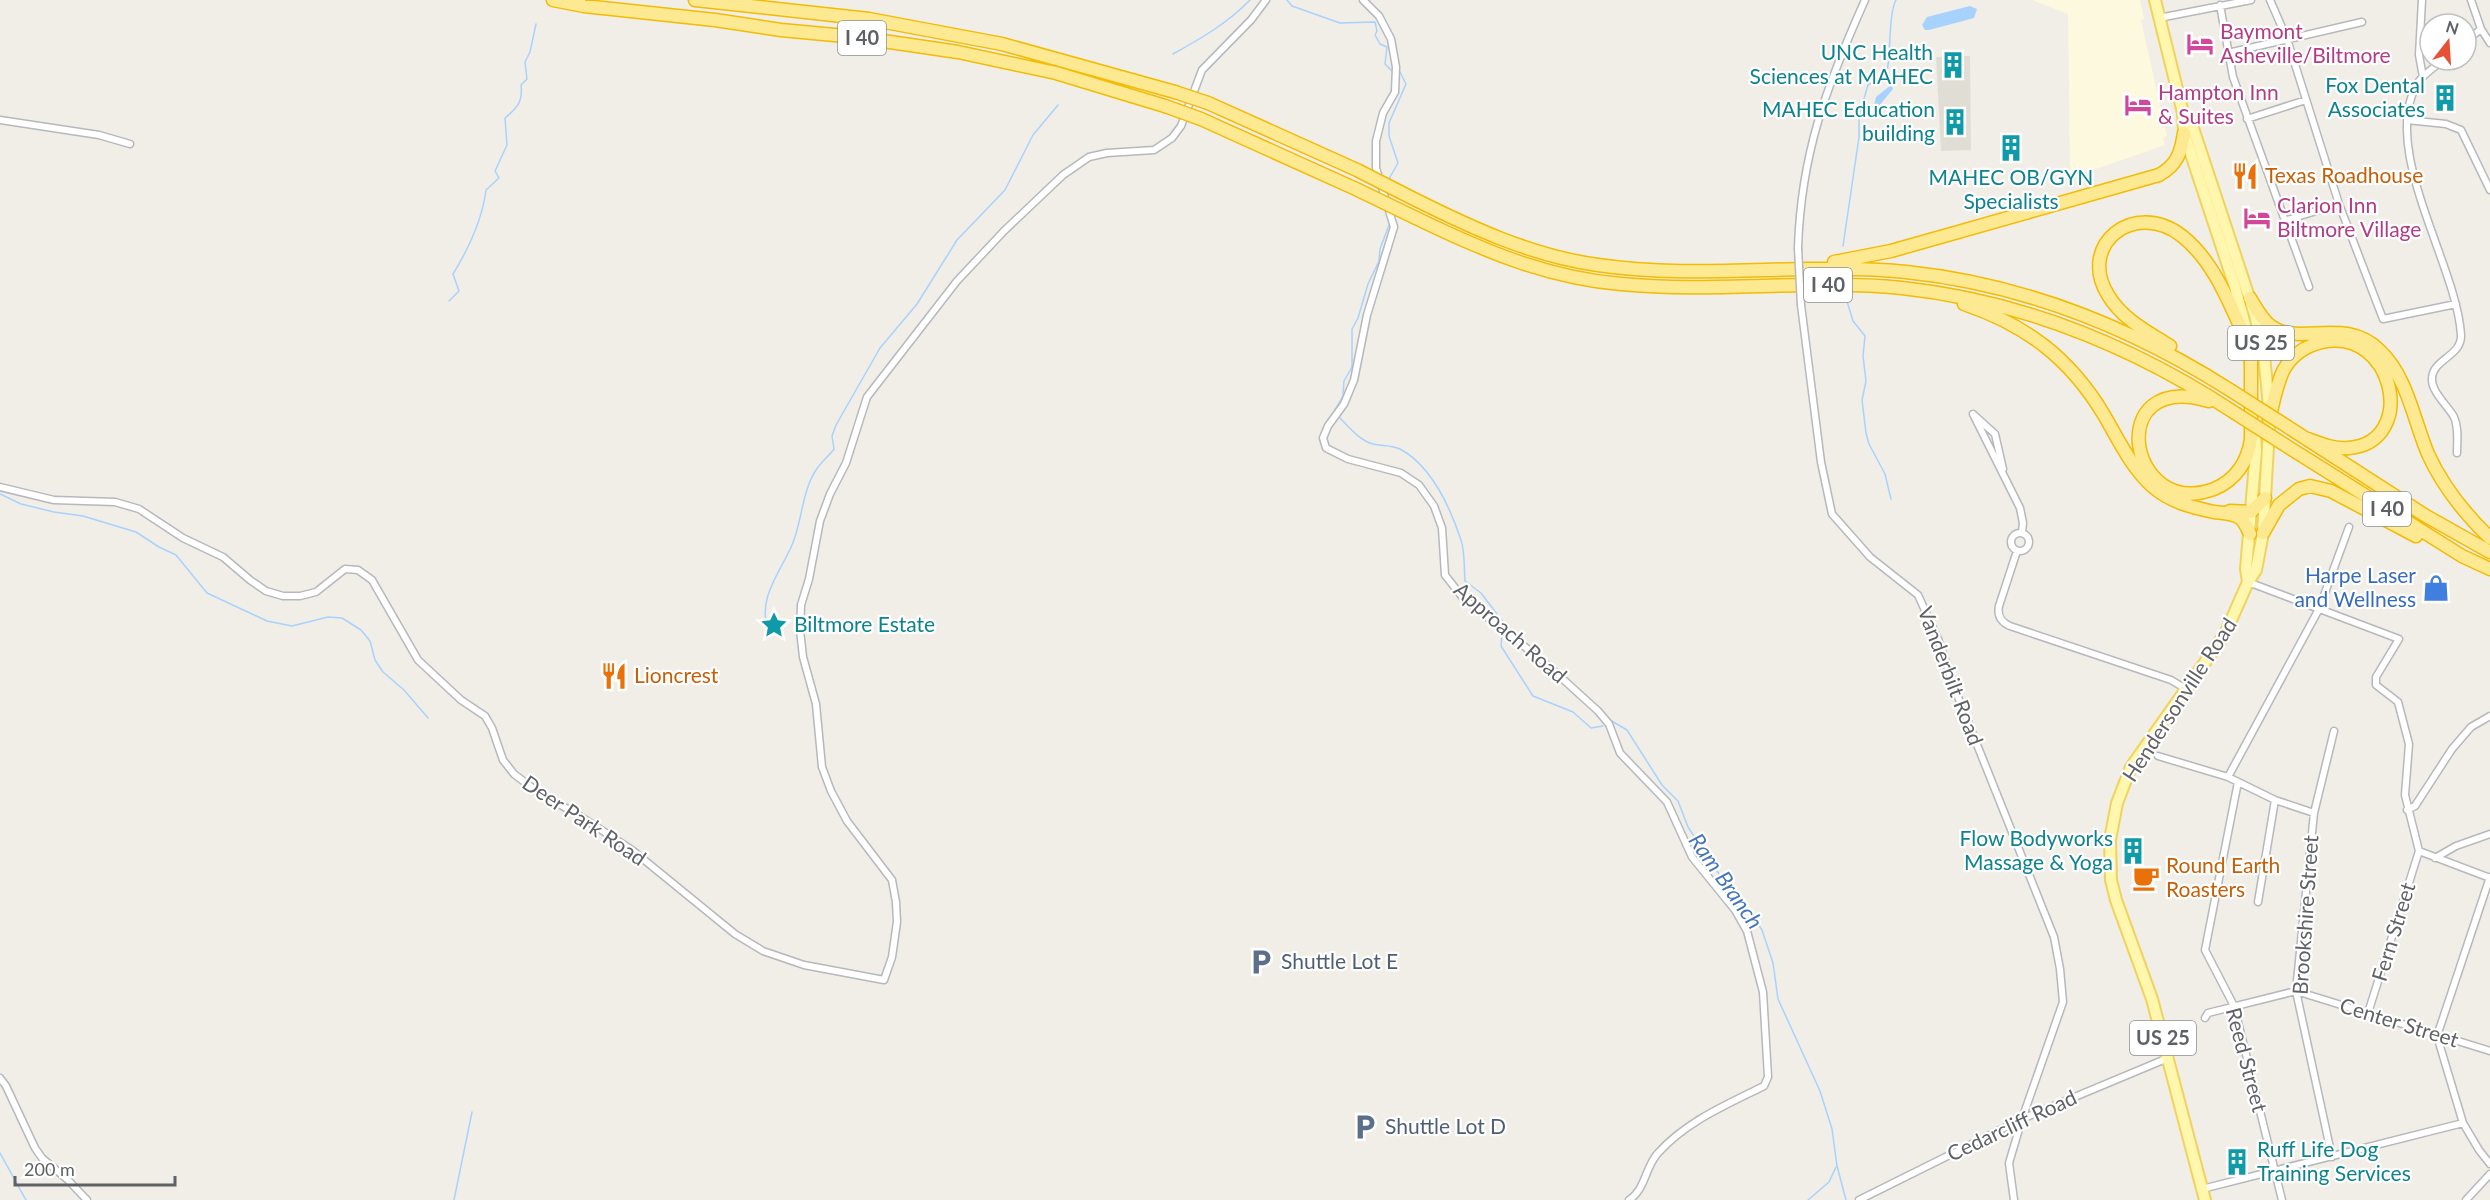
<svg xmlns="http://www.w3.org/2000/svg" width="2490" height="1200" font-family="Lato,sans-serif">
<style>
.commercial{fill:#fdf9de}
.education{fill:#e0ded4}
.water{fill:#a8d2fe}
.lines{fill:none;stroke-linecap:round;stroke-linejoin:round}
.stream{stroke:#a8d2fe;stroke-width:1.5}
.minor-casing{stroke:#b6b8bd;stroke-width:9}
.primary-casing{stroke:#f0d35f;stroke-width:14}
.motorway-casing{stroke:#f3bb03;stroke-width:15}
.minor{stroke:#fff;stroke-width:6}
.primary{stroke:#fef7ad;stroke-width:10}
.motorway{stroke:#fce991;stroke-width:12}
.minor-bridge-casing{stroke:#b6b8bd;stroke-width:9;stroke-linecap:butt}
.motorway-bridge-casing{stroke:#f3bb03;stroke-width:15;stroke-linecap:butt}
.minor-bridge{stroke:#fff;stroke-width:6}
.motorway-bridge{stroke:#fce991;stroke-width:12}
.labels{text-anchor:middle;stroke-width:4.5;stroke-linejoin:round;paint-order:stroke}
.shield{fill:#fff;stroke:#8e9094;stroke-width:1.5}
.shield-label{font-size:20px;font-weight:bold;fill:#5e6166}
.hotel-label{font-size:21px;fill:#b23c85;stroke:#fff;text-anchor:start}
.culture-label{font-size:21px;fill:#0d838f;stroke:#fff;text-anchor:end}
.food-label{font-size:21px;fill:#c56008;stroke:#fff;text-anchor:start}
.shop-label{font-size:21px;fill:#366cbe;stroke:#fff;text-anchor:end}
.street-label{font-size:21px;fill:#5e6166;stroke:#fff}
.service-label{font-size:21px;fill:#4e5e75;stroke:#fff;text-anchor:start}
.water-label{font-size:22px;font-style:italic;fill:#4676ba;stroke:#fff}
</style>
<rect width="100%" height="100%" fill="#f0eee6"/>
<path class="commercial" d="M2032,0H2140L2144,19L2141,20L2167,136L2163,138L2165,145L2070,178L2068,14Z"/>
<path class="education" d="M1970,56L1971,150L1941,151L1936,57Z"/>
<path class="water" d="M1970,6L1977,9L1974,18L1929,30H1925L1922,25L1927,17Z
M1891,85L1893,89L1878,107L1874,105L1876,97Z"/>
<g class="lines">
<path class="stream" d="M1287,0L1292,6L1340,23L1375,22L1377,31L1375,35L1380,44L1387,47L1385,64L1392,71
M1173,54C1200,39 1228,23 1250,0
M1390,182V177L1398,163L1389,136V123L1406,84L1400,72
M1843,246L1859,137V116L1868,85C1873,81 1880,79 1885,75C1892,68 1887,17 1896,0
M1846,298L1853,321L1865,336L1863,356L1866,381L1862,400L1866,433L1869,444L1885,474L1891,499
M449,301L459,291L453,274C469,248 482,221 486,190L499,178L495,171L507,145L505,118C517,108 523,102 521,85L527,79L525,62L530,52L536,24
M1335,410L1343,396L1344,381L1352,367V329L1358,318L1368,284L1379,261L1380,249L1389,225
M1340,418C1350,428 1359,440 1373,444C1382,446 1392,445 1400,449C1432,466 1450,507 1461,540C1465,552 1464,568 1465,581L1481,593L1506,626
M0,494L21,504L54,512L83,516L136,532L159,547L176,555L207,593L267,621L292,626L328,617L342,618L361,630L370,641L375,660L383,672L404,690L428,718
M768,631C757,598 780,573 792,545C802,522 802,491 816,470C821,462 829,456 834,449L832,436L836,425L880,348L917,304L957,240L1005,190L1033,135L1058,105
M1502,634L1501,646L1533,696L1573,712L1591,728L1603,726
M1610,720L1627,730L1662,785L1678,801L1688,827L1719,874L1745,904L1762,930L1773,963L1778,999L1820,1091L1832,1129L1837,1166L1846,1200
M0,1153L26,1200
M454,1200L472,1112
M1808,1200L1829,1182L1836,1167"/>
<defs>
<path id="minor" d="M1363,0L1379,16L1391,39L1396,67L1395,92L1383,113L1376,141V168L1394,227L1367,315L1354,380L1344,404L1328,426L1323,438L1326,448L1348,459L1401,473L1419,485L1434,506L1442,528L1445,575L1463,598L1544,662L1598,711L1609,724L1620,753L1667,802L1692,857L1735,910L1747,931L1763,992L1768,1077L1764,1086C1726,1105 1687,1121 1658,1153C1645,1167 1646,1189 1629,1200
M2270,0L2287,39L2339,204L2383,319L2456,304
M2422,0L2419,55L2423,77
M2471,0L2481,29L2490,43
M2220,5L2233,77L2309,287
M2159,18L2251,0
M2466,41L2481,29
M2228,53L2362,22
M2443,60C2435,67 2425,73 2419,81C2377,146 2457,264 2461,335C2462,356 2433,359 2432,378C2431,392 2448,406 2454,417C2459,428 2457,442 2457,453
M2247,119L2306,100
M0,120L99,135L130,144
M2407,120L2446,124L2461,130L2490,190
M2287,220L2339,204
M1798,248C1801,153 1827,85 1865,0
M1801,305L1821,462L1832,514L1870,557L1918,595L1938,639L1958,697L2054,937L2060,969L2063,1002L2022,1119L2009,1163L2014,1200
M1973,414L2020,508L2023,523L2022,532
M1974,415L1995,434L2003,469
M0,487L54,500L115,502L139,509L183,538L223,557L250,580L266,591L283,596H300L316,592L345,569L358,570L372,580L418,660L461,700L485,716L492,728L503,760L514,774L535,790L583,818L632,850L735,934L763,951L804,965L884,980L892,957L897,922L896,902L892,880L847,821L831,791L822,767L816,704L803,657L800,630L801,605L809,579L820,521L830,494L846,463L867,397L957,281L1004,231L1063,175L1089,157L1107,153L1154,150L1172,138L1181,126L1202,70L1251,20L1266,0
M2011 542a9 9 0 1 1 18 0a9 9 0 1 1-18 0Z
M2017,551L1999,606C1997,616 2001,622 2010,626L2171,680L2186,689
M2248,582L2399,639L2376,677V685L2398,702L2409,744L2405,795L2419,851
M2158,756L2228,777L2275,800L2314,813
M2228,777L2319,609L2349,527
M2238,782L2205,950L2234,1006L2282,1200
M2407,810L2415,806L2452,749L2471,727L2490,716
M2419,851L2490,878
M2435,858L2456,846L2490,834
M2490,877L2437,1036L2463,1123L2479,1150L2490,1164
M2258,902L2275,800
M2368,1013L2419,851
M2205,1018L2208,1013L2296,991L2490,1051
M0,1078L6,1086L35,1148L42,1158L68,1180L87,1200
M2332,1157L2296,991L2314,813L2334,731
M2202,1189L2463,1123
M1859,1200L2022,1119L2168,1058
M2466,1200L2490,1174"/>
<path id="primary" d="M2155,0L2183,113L2184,133L2235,287L2245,325L2251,367
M2183,113L2193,128L2255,315L2264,355L2269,407
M2248,582L2246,569L2256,451L2255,434
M2205,1200L2152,999L2116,900L2111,880L2110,840L2117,803L2131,767L2225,634L2248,582L2256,570L2263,533L2269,429"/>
<path id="motorway" d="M553,0L584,6L715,20L781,30L856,37L958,52L1056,73L1165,106
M695,0L869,19L1002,44L1175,92
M1208,103L1357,170
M1201,119L1356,189
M1412,198C1472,228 1532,256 1598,265C1700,280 1804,262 1906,272C2023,284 2131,327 2230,390
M1416,218C1482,250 1547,278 1621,284C1715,293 1809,279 1902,288C2024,301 2133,346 2235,413
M1834,262L1891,251L2159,175C2177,165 2181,153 2184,133
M2250,298C2256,308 2262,320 2272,327C2300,346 2346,316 2380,351C2407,376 2414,421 2428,454C2443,487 2464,513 2490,538
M1964,304C2026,325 2070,358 2104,415C2118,439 2131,467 2152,486C2170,502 2191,507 2214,512C2222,513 2233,513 2240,518C2245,522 2247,528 2250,534
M2170,346C2148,332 2122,319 2108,295C2077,245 2134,199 2182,236C2215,262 2231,307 2248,344
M2209,401C2102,369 2128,521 2214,489C2236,480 2248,461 2251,439V359
M2269,420C2273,404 2276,386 2283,371C2291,356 2305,346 2322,342C2394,326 2419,442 2349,448C2335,450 2319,443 2305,438
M2288,427L2426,516L2490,552
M2285,445L2462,556L2490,569
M2230,511L2251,512L2265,498
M2263,533L2279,505L2299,489L2310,486L2331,491L2416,536"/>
</defs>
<use href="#minor" class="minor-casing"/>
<use href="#primary" class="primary-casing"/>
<use href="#motorway" class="motorway-casing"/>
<use href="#minor" class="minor"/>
<use href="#primary" class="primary"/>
<use href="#motorway" class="motorway"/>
<defs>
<path id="minor-bridge" d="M1798,248L1801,305"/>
<path id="motorway-bridge" d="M1175,92L1208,103
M1165,106L1201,119
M1357,170L1412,198
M1356,189L1416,218
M2230,390L2288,427
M2235,413L2285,445"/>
</defs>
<use href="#minor-bridge" class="minor-bridge-casing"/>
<use href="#motorway-bridge" class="motorway-bridge-casing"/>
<use href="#minor-bridge" class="minor-bridge"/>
<use href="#motorway-bridge" class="motorway-bridge"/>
</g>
<defs>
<symbol id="hotel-bare" viewBox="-9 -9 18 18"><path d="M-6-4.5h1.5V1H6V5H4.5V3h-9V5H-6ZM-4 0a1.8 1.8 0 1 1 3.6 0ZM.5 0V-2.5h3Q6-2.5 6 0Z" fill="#d1479c" stroke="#fff" stroke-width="2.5" paint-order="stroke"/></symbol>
<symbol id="building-bare" viewBox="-9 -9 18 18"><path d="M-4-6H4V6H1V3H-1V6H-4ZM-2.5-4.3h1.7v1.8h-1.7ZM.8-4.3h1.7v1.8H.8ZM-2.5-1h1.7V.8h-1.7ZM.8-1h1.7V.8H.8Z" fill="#0f9aa8" stroke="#fff" stroke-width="2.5" paint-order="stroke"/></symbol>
<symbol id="restaurant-bare" viewBox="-9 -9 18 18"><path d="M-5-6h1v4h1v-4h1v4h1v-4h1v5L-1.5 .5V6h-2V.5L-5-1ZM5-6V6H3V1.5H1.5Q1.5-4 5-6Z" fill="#e8710a" stroke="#fff" stroke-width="2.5" paint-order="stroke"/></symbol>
<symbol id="shop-bare" viewBox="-9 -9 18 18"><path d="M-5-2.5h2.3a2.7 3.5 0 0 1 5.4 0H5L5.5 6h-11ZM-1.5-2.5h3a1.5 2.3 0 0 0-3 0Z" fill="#3f7fe0" stroke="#fff" stroke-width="2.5" paint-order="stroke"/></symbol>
<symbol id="sight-bare" viewBox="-9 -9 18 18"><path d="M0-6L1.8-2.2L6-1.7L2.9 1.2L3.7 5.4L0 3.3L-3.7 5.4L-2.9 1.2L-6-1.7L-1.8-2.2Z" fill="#0f9aa8" stroke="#fff" stroke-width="2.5" paint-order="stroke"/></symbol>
<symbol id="cafe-bare" viewBox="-9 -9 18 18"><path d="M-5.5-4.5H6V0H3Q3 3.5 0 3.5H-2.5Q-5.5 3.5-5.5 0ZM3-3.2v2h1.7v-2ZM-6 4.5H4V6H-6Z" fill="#e8710a" stroke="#fff" stroke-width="2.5" paint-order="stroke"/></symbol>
<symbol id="parking-bare" viewBox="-9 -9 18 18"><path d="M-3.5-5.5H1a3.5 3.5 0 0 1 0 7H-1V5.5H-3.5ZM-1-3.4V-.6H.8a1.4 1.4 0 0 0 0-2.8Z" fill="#5c6f8a" stroke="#fff" stroke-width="2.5" paint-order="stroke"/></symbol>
</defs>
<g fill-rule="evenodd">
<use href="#hotel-bare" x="2181" y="25" width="38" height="38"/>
<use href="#building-bare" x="1934" y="46" width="38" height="38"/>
<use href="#building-bare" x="2426" y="79" width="38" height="38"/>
<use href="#hotel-bare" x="2119" y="86" width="38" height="38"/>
<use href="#building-bare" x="1936" y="103" width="38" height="38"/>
<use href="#building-bare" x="1992" y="129" width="38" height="38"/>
<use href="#restaurant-bare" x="2226" y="157" width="38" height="38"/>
<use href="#hotel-bare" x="2238" y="199" width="38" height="38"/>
<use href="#shop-bare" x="2417" y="569" width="38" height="38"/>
<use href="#sight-bare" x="755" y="606" width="38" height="38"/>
<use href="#restaurant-bare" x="595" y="657" width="38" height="38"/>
<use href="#building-bare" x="2114" y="832" width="38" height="38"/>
<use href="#cafe-bare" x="2127" y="859" width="38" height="38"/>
<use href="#parking-bare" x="1242" y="943" width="38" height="38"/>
<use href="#parking-bare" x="1346" y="1108" width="38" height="38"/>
<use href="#building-bare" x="2218" y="1143" width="38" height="38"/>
</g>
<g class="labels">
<g class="shield">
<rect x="838" y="21" width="48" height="34" rx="4.5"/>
<rect x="1804" y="268" width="48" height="34" rx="4.5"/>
<rect x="2228" y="326" width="66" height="34" rx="4.5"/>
<rect x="2363" y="492" width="48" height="34" rx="4.5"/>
<rect x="2130" y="1021" width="66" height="34" rx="4.5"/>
</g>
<g class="shield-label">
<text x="862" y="45">I 40</text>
<text x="1828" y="292">I 40</text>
<text x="2261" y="350">US 25</text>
<text x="2387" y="516">I 40</text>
<text x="2163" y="1045">US 25</text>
</g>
<g class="hotel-label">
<text x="2220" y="39">Baymont<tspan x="2220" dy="24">Asheville/Biltmore</tspan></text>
<text x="2158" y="100">Hampton Inn<tspan x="2158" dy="24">&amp; Suites</tspan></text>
<text x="2277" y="213">Clarion Inn<tspan x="2277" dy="24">Biltmore Village</tspan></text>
</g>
<g class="culture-label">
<text x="1933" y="60">UNC Health<tspan x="1933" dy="24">Sciences at MAHEC</tspan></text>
<text x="2425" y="93">Fox Dental<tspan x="2425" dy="24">Associates</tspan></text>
<text x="1935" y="117">MAHEC Education<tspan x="1935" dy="24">building</tspan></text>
<text x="2011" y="185" text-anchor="middle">MAHEC OB/GYN<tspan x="2011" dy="24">Specialists</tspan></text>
<text x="794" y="632" text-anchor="start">Biltmore Estate</text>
<text x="2113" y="846">Flow Bodyworks<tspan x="2113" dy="24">Massage &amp; Yoga</tspan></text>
<text x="2257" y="1157" text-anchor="start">Ruff Life Dog<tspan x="2257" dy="24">Training Services</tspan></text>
</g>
<g class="food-label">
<text x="2265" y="183">Texas Roadhouse</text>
<text x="634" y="683">Lioncrest</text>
<text x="2166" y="873">Round Earth<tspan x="2166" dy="24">Roasters</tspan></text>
</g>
<g class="shop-label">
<text x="2416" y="583">Harpe Laser<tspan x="2416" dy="24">and Wellness</tspan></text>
</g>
<g class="street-label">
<text transform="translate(1510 633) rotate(41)" y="7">Approach Road</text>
<text transform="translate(1950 676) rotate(69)" y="7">Vanderbilt Road</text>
<text transform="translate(2180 700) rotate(-57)" y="7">Hendersonville Road</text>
<text transform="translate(584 821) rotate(34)" y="7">Deer Park Road</text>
<text transform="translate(2306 915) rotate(-86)" y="7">Brookshire Street</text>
<text transform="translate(2394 932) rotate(-73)" y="7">Fern Street</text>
<text transform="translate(2399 1023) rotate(17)" y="7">Center Street</text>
<text transform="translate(2246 1060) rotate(75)" y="7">Reed Street</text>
<text transform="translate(2012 1126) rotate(-25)" y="7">Cedarcliff Road</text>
</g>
<g class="service-label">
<text x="1281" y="969">Shuttle Lot E</text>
<text x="1385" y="1134">Shuttle Lot D</text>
</g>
<g class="water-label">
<text transform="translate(1726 881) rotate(55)" y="8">Ram Branch</text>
</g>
</g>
<g transform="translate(2448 42) rotate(17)"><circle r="28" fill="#ffffff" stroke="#bfc0c2" stroke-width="1.5"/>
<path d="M0-4.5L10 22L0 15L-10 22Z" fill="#e75135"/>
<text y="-9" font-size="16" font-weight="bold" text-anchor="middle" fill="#5e6166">N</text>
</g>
<path d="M15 1176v9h160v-9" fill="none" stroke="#5e6166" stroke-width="3"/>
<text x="24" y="1176" font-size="18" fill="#5e6166" stroke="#ffffff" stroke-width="4.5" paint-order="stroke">200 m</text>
</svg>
